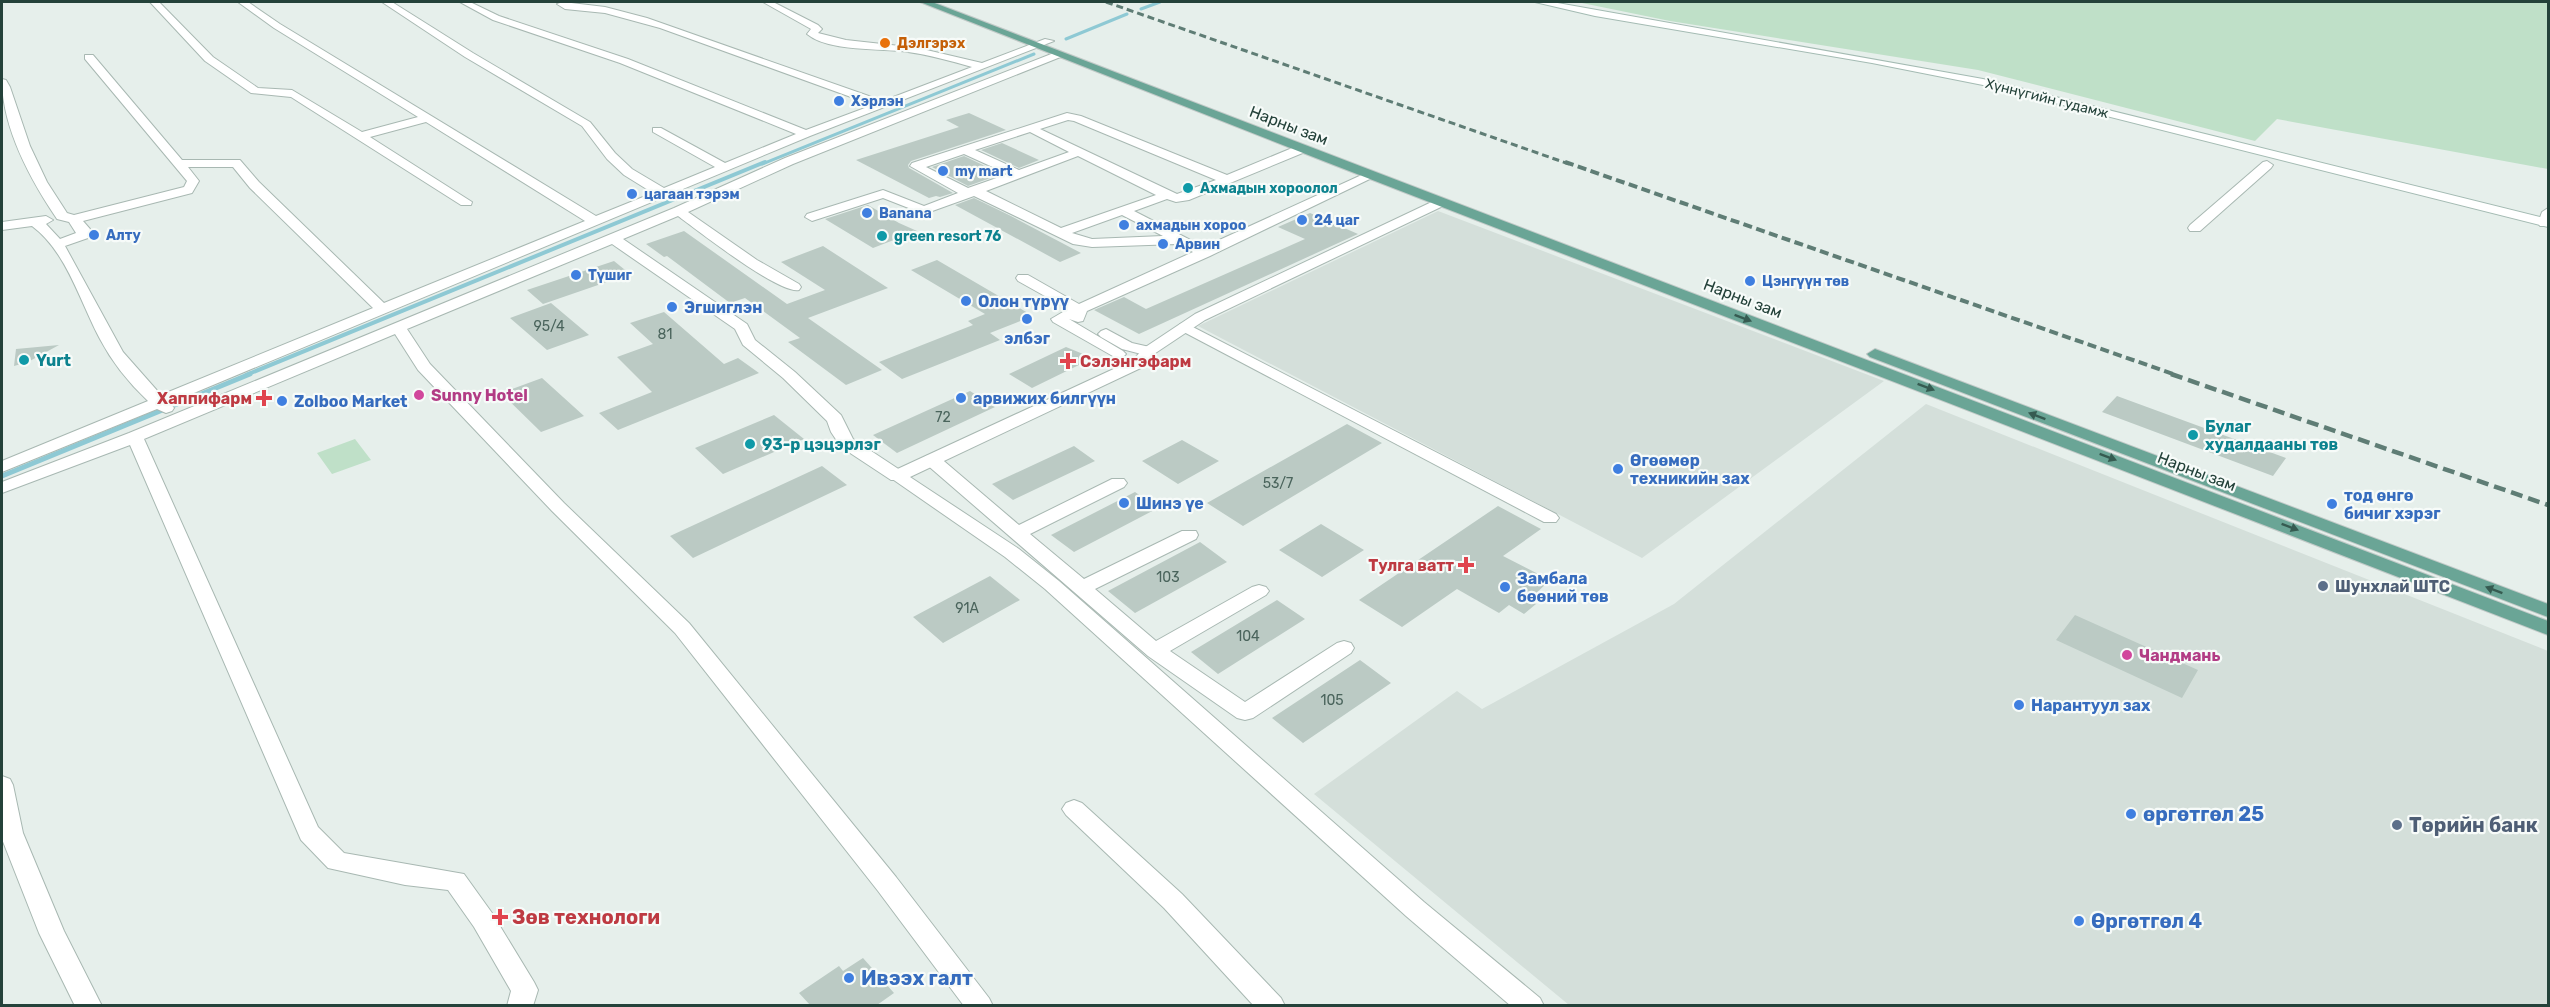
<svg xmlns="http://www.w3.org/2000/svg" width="2550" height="1007" font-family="Rubik,sans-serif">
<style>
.built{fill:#d4dfda}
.green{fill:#bfe0c8}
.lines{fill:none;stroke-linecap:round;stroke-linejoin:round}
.stream-far2{stroke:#8ec9d4;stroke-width:3}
.stream-far1{stroke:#8ec9d4;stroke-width:4}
.stream{stroke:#8ec9d4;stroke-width:5}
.building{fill:#bbcac4}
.minor-casing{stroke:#a8b8b2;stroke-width:2}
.tertiary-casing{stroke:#a8b8b2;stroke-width:2}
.secondary-casing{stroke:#a4bbb3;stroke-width:2}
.primary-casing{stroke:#c2cac8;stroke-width:2}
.minor{fill:#fff;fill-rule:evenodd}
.tertiary{fill:#fff;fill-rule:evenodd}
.secondary{fill:#fff;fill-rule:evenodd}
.primary{fill:#6aa596;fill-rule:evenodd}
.rail-far2{stroke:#5f7d75;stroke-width:3;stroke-dasharray:7 4;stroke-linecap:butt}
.rail-far1{stroke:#5f7d75;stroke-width:4;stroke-dasharray:9 4.5;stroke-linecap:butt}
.rail{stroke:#5f7d75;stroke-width:4.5;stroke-dasharray:12 6;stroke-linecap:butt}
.oneway{fill:#365b51}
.food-dot{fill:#e8710a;stroke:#f7fbf9;stroke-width:2}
.shop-dot{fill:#3f7fe0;stroke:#f7fbf9;stroke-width:2}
.culture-dot{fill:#0f9aa8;stroke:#f7fbf9;stroke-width:2}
.health-dot{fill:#e0444e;stroke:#f7fbf9;stroke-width:2}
.hotel-dot{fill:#d1479c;stroke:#f7fbf9;stroke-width:2}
.service-dot{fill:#5c6f8a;stroke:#f7fbf9;stroke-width:2}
.labels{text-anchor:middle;stroke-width:4.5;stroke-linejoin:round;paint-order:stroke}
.far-food-label{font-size:14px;font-weight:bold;fill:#c56008;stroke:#f7fbf9;text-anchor:start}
.far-street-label{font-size:14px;fill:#24423a;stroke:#f7fbf9}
.far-shop-label{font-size:14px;font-weight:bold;fill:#366cbe;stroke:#f7fbf9;text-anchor:start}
.far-culture-label{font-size:14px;font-weight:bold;fill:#0d838f;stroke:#f7fbf9;text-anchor:start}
.number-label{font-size:14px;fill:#4a645c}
.street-label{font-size:16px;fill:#24423a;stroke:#f7fbf9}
.shop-label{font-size:16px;font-weight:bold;fill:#366cbe;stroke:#f7fbf9;text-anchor:start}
.culture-label{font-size:16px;font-weight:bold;fill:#0d838f;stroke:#f7fbf9;text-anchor:start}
.health-label{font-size:16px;font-weight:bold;fill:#be3a42;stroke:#f7fbf9;text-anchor:end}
.hotel-label{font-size:16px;font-weight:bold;fill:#b23c85;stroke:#f7fbf9;text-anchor:start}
.service-label{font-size:16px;font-weight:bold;fill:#4e5e75;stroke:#f7fbf9;text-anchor:start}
.near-shop-label{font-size:20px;font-weight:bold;fill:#366cbe;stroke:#f7fbf9;text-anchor:start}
.near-service-label{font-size:20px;font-weight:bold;fill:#4e5e75;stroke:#f7fbf9;text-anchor:start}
.near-health-label{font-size:20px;font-weight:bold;fill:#be3a42;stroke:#f7fbf9;text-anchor:start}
</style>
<rect width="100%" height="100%" fill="#e6efeb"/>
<path class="built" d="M1438,211L1884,381L1642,558L1198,326Z
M1926,404L2548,651V1005H1569L1314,794L1457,691L1482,709L1674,604Z"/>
<path class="green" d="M1577,2H2548V169L2277,119L2255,141L1978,70L1670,21Z
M355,439L371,460L332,474L317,453Z"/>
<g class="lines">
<path class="stream-far2" d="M1141,9L1160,2
M1066,39L1127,14
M762,164L1034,54"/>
<path class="stream-far1" d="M246,375L765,162"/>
<path class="stream" d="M2,476L250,374"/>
</g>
<path class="building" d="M969,113L1006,130L911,161L908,165L909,168L953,193L940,197L936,196L929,198L856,160L959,127L946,120Z
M1002,143L1039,160L1019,168L981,150Z
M964,156L1002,174L968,186L932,167Z
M974,198L1011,216L1081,253L1060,262L955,205Z
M868,205L899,223L917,231L873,248L825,219Z
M1310,213L1358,234L1139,334L1094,310L1124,297L1146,309L1305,239L1278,227Z
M684,231L787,304L825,290L781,262L823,246L888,288L808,318L882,370L846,385L788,342L800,338L745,298L730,303L667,256L664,257L646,244Z
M937,260L1033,316L990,333L1000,340L902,379L879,362L973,325L968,321L985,314L911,270Z
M614,261L630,274L543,304L527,290Z
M551,303L589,335L547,350L510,318Z
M664,312L724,364L738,358L759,373L618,430L599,413L652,392L617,357L653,344L630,323Z
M59,345L28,362L14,366L16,349Z
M1066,347L1088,356L1081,364L1032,388L1009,374Z
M542,378L584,416L541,432L501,393Z
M970,391L995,407L897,453L873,435Z
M2117,396L2286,458L2273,476L2102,412Z
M774,415L804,439L723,474L695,448Z
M1347,424L1382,443L1243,526L1207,503Z
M1182,440L1219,461L1178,484L1142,461Z
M1074,446L1095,461L1013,500L992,484Z
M822,466L847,485L693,558L670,536Z
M1135,492L1158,508L1074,552L1051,535Z
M1498,506L1541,529L1503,556L1550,580L1529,600L1536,604L1524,614L1509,605L1499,613L1457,589L1402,627L1359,600Z
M1321,524L1364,550L1322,577L1279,550Z
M1200,542L1227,562L1135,613L1108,591Z
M990,576L1020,600L943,643L913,617Z
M1277,600L1305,619L1218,674L1191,652Z
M2075,615L2198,670L2182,698L2056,640Z
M1360,660L1391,683L1303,743L1272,718Z
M863,958L894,993L877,1005H810L799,993L839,966L843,971Z"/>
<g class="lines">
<defs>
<path id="minor" d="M150,2H159L213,57L258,88L292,90L362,132L418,117L274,28L238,2H248L280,24L596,216L653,193L624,175L607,159L582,126L465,57L382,2H392L473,53L590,122L615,153L632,169L664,188L715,167L653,132V128H661L725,163L796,134L620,63L493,20L460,2H470L499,16L628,59L806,130L873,105L660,28L605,13L565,9L557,4L563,2L605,7L647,18L883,101L972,67C951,61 930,55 908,52C880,48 828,52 807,34L811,29L763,2H773L818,25L822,29L818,33L846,40L918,48L982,63L1045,39L1054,41L810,136L170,403L174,408L172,411L166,413L157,409L2,472V461L148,401C129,383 112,362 100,339C80,302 67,252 32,226L2,230V222L46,216L53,220L46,224L60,239L76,233L69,222L57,219C30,179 2,128 2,79L6,80L10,87L30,146L47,182L67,213L74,215L184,187L187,181L85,59V55H93L182,160H240L259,182L384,303L585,221L426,122L370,137L472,202L471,205H461L291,97L251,93L205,61ZM188,167H233L250,188L373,308L161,395L123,352L65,246L88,238L90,229L83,221L192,193L199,181Z
M1059,51L1064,54L1063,56L793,164L688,212L757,260L799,284L801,287L799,290C780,295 697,230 678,216L623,239L747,324L755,340L795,372L841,415L853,439L903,472L906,476L903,480H891L841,447L831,432L827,421L783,378L743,345L735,329L612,244L407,329L430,364L564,503L689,623L896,877L989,998L993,1006H964L878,891L675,633L552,511L418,370L395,334L144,439L318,827L344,853L464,874L492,913L534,982L538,990L533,1006H507L511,991L474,927L448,890L405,885L328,868L301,840L130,445L2,493V482L129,433L674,208L785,158Z
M1067,113L1081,116L1227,175L1297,146H1305V152L1189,200L1176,202L1167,199L1134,211L1204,247L1366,173H1374L1376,176L1210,256L1087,311L1083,321L1078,322L1069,319L1123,351L1126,354L1123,357L1118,359L1053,322L1051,319L1068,309L1018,281L1016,278L1018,275H1028L1079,304L1193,252L1177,244L1092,247L1073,244L974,196L924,214L883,198L812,221L805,217L807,214L883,190L924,206L958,193L910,166L912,163ZM1068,120L1074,121L1216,180L1177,194L1040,129ZM1030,132L1069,152L1019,170L975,150ZM964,154L1008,174L968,188L926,167ZM1078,156L1156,195L1061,228L986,191ZM1122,215L1163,236L1092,239L1072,233Z
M2267,161L2273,165L2271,168L2200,231H2190L2188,228L2190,225L2263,162Z
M2548,208V226H2540L2538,223L2542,212Z
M1185,323L1556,514L1559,518L1556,522H1544L1180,330L1178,327L1180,324Z
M1106,329L1132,343L1154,348L1157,351L1149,356L1122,349L1101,337L1098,334L1101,331Z
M932,455L938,456L1019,525L1112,479H1124L1127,483L1124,487L1030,534L1084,579L1182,531H1196L1198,535L1196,539L1095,589L1156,641L1252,587L1259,585L1266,587L1269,591L1266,595L1170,651L1245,702L1337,643L1344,641L1351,643L1354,648L1351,653L1253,718L1245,720L1237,718L1148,656L926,464L923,460L926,456Z
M2,776L10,779L13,785L23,833L64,931L102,1006H75L39,933L2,839Z
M1074,800L1082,803L1182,894L1281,998L1285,1006H1254L1164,908L1066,815L1062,809L1066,803Z"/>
<path id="tertiary" d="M1438,199L1443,200L1444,203L1443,206L1205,320L1154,354L1145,366L910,477L1019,549L1059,581L1424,902L1540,998L1544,1006H1511L1406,916L1045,589L1005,557L888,476L891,472L1133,360L1144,348L1195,314Z"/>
<path id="secondary" d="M1535,2H1552L1983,79L2548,219V227L1983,85L1872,63L1595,16Z"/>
<path id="primary" d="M920,2H932L2548,621V635L1326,162Z
M1875,349L2548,604V617L1870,357L1867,354Z"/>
</defs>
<use href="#minor" class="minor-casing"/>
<use href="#tertiary" class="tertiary-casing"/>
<use href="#secondary" class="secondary-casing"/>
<use href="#primary" class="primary-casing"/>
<use href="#minor" class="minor"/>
<use href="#tertiary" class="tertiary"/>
<use href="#secondary" class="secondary"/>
<use href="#primary" class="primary"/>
<path class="rail-far2" d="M1106,2L1569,164"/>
<path class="rail-far1" d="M1565,162L2176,375"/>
<path class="rail" d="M2171,374L2548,505"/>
</g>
<defs><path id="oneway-solid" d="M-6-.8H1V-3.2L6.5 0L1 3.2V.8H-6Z" transform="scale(1.5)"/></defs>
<g class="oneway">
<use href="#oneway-solid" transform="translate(1743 318) rotate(21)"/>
<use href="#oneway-solid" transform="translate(1926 387) rotate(21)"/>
<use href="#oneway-solid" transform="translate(2037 416) rotate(-159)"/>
<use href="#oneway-solid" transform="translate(2108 457) rotate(21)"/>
<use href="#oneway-solid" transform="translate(2290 527) rotate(21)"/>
<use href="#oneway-solid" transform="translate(2494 590) rotate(-159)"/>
</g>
<circle class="food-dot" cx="885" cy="43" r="6"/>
<g class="shop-dot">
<circle cx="839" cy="101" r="6"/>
<circle cx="943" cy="171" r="6"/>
<circle cx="632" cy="194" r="6"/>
<circle cx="867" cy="213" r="6"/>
<circle cx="1302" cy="220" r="6"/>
<circle cx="1124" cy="225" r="6"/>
<circle cx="94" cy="235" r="6"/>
<circle cx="1163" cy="244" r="6"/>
<circle cx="576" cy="275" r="6"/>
<circle cx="1750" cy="281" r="6"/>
<circle cx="966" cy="301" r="6"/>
<circle cx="672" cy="307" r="6"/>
<circle cx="1027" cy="319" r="6"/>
<circle cx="961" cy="398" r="6"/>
<circle cx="282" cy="401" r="6"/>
<circle cx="1618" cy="469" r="6"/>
<circle cx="1124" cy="503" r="6"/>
<circle cx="2332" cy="504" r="6"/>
<circle cx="1505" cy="587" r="6"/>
<circle cx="2019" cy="705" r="6"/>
<circle cx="2131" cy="814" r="6"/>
<circle cx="2079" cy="921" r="6"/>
<circle cx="849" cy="978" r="6"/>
</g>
<g class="culture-dot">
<circle cx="1188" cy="188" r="6"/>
<circle cx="882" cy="236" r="6"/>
<circle cx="24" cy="360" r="6"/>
<circle cx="2193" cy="435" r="6"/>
<circle cx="750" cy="444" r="6"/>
</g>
<g class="health-dot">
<path d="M1065 352h6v6h6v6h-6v6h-6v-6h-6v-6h6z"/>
<path d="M261 389h6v6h6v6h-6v6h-6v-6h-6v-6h6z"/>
<path d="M1463 556h6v6h6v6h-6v6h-6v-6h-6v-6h6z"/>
<path d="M497 908h6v6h6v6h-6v6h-6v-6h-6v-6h6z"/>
</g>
<g class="hotel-dot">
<circle cx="419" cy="395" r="6"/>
<circle cx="2127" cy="655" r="6"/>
</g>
<g class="service-dot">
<circle cx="2323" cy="586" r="6"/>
<circle cx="2397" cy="825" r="6"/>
</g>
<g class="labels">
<g class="far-food-label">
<text x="897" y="48">Дэлгэрэх</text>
</g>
<g class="far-street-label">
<text transform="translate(2047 98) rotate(14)" y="5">Хүннүгийн гудамж</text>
</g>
<g class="far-shop-label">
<text x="851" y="106">Хэрлэн</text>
<text x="955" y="176">my mart</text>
<text x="644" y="199">цагаан тэрэм</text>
<text x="879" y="218">Banana</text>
<text x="1314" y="225">24 цаг</text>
<text x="1136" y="230">ахмадын хороо</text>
<text x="106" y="240">Алту</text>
<text x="1175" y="249">Арвин</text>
<text x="588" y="280">Түшиг</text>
<text x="1762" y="286">Цэнгүүн төв</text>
</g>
<g class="far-culture-label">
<text x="1200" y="193">Ахмадын хороолол</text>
<text x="894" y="241">green resort 76</text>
</g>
<g class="number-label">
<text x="549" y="331">95/4</text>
<text x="665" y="339">81</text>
<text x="943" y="422">72</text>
<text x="1278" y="488">53/7</text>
<text x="1168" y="582">103</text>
<text x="967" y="613">91A</text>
<text x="1248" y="641">104</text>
<text x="1332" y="705">105</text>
</g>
<g class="street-label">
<text transform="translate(1289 125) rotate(21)" y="6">Нарны зам</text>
<text transform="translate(1743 298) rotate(21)" y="6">Нарны зам</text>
<text transform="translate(2197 471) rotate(21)" y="6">Нарны зам</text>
</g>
<g class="shop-label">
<text x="978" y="307">Олон түрүү</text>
<text x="684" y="313">Эгшиглэн</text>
<text x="1027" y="344" text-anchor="middle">элбэг</text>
<text x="973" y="404">арвижих билгүүн</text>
<text x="294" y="407">Zolboo Market</text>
<text x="1630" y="466">Өгөөмөр<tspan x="1630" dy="18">техникийн зах</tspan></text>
<text x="2344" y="501">тод өнгө<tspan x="2344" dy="18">бичиг хэрэг</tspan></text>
<text x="1136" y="509">Шинэ үе</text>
<text x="1517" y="584">Замбала<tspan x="1517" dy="18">бөөний төв</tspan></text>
<text x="2031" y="711">Нарантуул зах</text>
</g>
<g class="culture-label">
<text x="36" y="366">Yurt</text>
<text x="2205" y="432">Булаг<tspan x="2205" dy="18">худалдааны төв</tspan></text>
<text x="762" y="450">93-р цэцэрлэг</text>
</g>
<g class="health-label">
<text x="1080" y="367" text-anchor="start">Сэлэнгэфарм</text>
<text x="252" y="404">Хаппифарм</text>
<text x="1454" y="571">Тулга ватт</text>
</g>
<g class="hotel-label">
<text x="431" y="401">Sunny Hotel</text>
<text x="2139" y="661">Чандмань</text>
</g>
<g class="service-label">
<text x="2335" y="592">Шунхлай ШТС</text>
</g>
<g class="near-shop-label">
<text x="2143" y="821">өргөтгөл 25</text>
<text x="2091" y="928">Өргөтгөл 4</text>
<text x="861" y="985">Ивээх галт</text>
</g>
<g class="near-service-label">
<text x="2409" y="832">Төрийн банк</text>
</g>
<g class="near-health-label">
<text x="512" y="924">Зөв технологи</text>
</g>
</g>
<rect width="2550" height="1007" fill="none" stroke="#24423a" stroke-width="6"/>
</svg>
